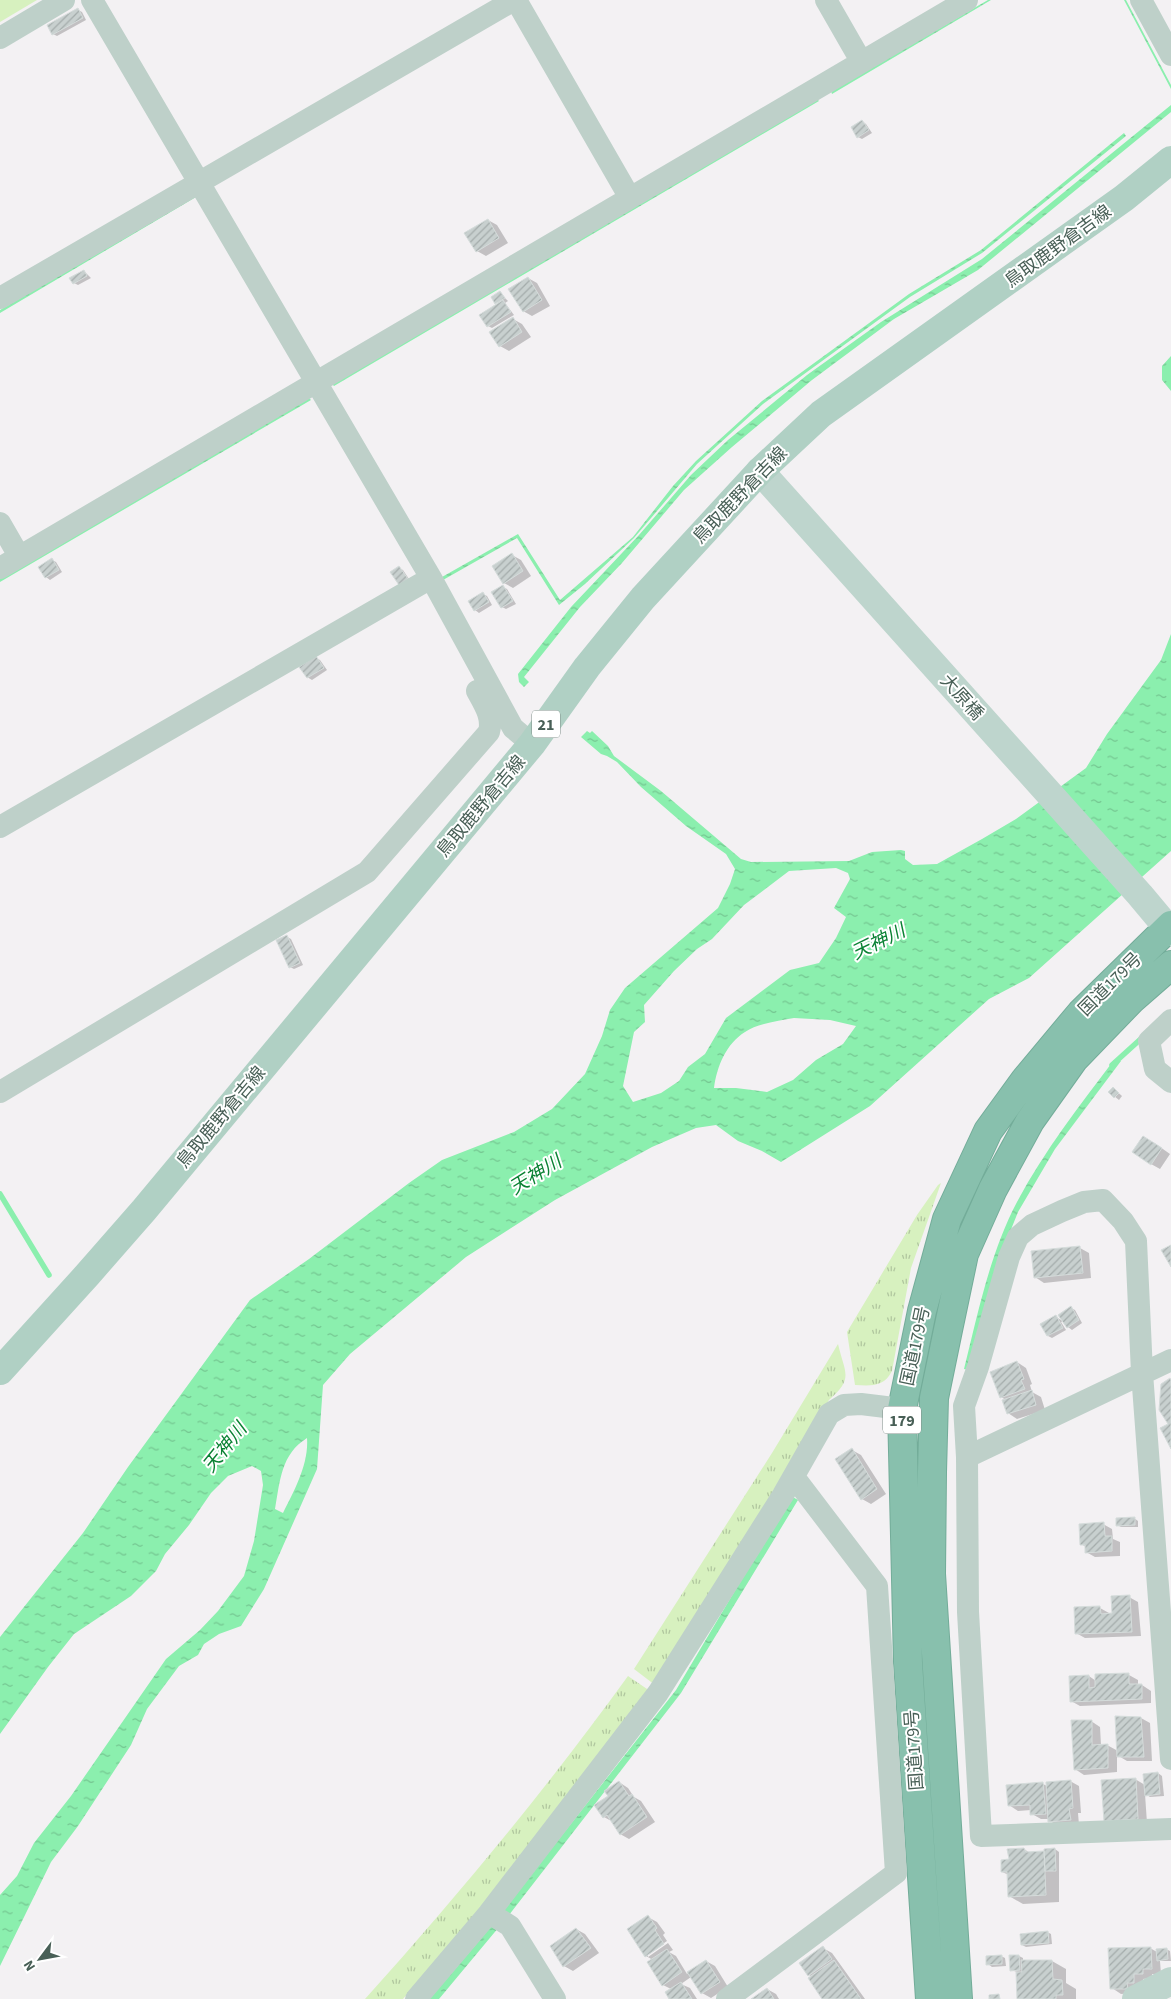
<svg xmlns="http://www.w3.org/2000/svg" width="1171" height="1999" font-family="'Source Sans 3','Noto Sans JP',sans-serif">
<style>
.grass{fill:url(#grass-tufts)}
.garden{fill:#d7f1bf}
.water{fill:url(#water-ripples);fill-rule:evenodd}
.shadow{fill:#0003}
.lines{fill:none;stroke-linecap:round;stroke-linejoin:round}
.stream{stroke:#8befae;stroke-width:5.5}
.building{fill:url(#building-hatch);stroke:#d5dcdb}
.highway-casing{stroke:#73ac99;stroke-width:30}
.street{stroke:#bed0c9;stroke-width:22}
.secondary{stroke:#bed5cd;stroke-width:28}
.primary{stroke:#b0d0c4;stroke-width:28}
.highway{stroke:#88c0ad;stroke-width:28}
.labels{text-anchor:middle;stroke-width:4;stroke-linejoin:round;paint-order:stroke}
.shield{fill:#fff;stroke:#7f8f89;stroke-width:1}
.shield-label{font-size:16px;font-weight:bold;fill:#485f56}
.street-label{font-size:18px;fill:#485f56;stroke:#fff}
.water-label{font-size:19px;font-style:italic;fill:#0b8234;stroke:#fff}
</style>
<defs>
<pattern id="grass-tufts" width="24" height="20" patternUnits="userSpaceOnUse" patternTransform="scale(1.25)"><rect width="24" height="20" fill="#d7f1bf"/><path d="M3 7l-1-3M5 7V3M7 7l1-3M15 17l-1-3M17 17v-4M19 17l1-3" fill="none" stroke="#b0c69e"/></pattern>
<pattern id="water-ripples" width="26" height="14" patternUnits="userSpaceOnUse" patternTransform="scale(1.25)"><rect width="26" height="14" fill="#8befae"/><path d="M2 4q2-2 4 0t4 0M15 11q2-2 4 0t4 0" fill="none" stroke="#74c590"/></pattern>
<pattern id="building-hatch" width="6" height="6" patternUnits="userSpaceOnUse" patternTransform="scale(1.25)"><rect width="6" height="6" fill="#c8d0cf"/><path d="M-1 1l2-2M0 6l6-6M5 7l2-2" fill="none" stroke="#a4acab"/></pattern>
</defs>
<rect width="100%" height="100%" fill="#f3f1f3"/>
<path class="grass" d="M941,1183L911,1268L892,1371C884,1387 871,1386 855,1385L847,1332L917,1215L938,1185Z
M838,1344C845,1374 854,1378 829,1400L655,1685L634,1669L772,1453Z
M628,1676L650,1691L484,1906L403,1999H365C458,1896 547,1788 628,1676Z"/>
<path class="garden" d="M0,0H37L0,22Z"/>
<path class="water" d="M988,0H991L832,94L831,91Z
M1124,0H1126L1171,85V89Z
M817,99L819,101L334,386L332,384Z
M1171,105V112L978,270L894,319L812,380L732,447L684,490L622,563L580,607L524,677L529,682L524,687L519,682L518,674L571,607L639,535L691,475L728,440L807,375L881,322L982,259Z
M1124,133L1126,136L982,253L910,297L763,404L697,464L634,538L585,584L559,605L517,538L443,580L442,577L518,534L560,600L633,537L673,486L696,461L762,401L909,294L981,250Z
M195,195L196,197L0,313V310Z
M1171,356V391L1162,380V366Z
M309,398L311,400L0,582V579Z
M1171,634V851L1029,978L989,999L870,1106L781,1162L762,1151L738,1141L716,1125L696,1128L652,1147L555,1200L466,1257L350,1354L323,1385L317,1469L264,1589L241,1626L219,1634L204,1644L198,1655L179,1666L147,1709L131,1745L78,1826L51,1862L0,1966V1895L17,1876L34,1843L71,1796L166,1659L200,1630L218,1611L244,1576L254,1541L263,1485L261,1471L252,1466L228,1476L211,1493L189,1525L165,1554L156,1571L131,1596L74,1634L48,1667L0,1734V1637L83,1533L128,1467L250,1300L309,1259L409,1183L442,1160L514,1132L552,1109L585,1074L602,1036L610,1010L625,988L718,908L730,884L735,869L726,854L686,826L641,787L617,762L607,756L601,754L581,737L587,731L590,733L592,731L608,746L614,756L661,791L741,859L751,862L849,861L872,852L901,850L905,851V859L913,865L937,864L982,839L1016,819L1086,768L1107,734L1161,660ZM836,868L848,873L850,879L834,908L846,917L836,938L819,963L790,970L726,1018L705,1054L688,1067L679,1081L661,1093L633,1102L623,1086L634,1032L645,1022L644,1005L674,971L697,949L712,939L744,905L789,871ZM794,1018L830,1020L856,1026L843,1044L816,1060L793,1080L767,1092L736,1088H714C717,1066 726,1044 745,1032C758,1023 779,1021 794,1018ZM307,1438C309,1464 294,1491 283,1513L275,1509C280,1481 281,1454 307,1438Z
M1114,1060L1121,1061L1055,1149L1018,1212L1008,1237L969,1370L964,1369C978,1313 990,1253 1017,1202C1044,1151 1080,1105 1114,1060Z
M791,1496L798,1500L681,1693L509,1915L439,1999H429L478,1942L676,1690Z"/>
<path class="shadow" d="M78,10L82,12L86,20L57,36L53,34Z
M862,121L866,124L872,133L862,139L858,137Z
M488,220L497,225L508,243L486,256L477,251Z
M84,271L91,278L78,285L74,283Z
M528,278L537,283L550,306L532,316L523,311Z
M500,293L508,301L505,303L514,315L492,328L488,326L498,305L493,297Z
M513,319L522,324L531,337L509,351L500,346Z
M512,555L521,560L531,576L513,588L504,583Z
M52,560L56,562L62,572L50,580L46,577L40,567Z
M399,568L403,570L411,582L404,586Z
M503,587L507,589L516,604L506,609L502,607Z
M483,594L487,596L492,605L479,613L475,610L469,602Z
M316,658L320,660L327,670L312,680L307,677Z
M287,937L291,939L303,965L294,969L290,967Z
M1113,1088L1122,1096L1119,1100L1109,1092Z
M1153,1142L1170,1154L1160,1169L1151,1164Z
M1080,1248L1089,1253L1091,1278L1044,1283L1035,1277Z
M1071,1308L1075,1310L1082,1323L1072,1330L1068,1327Z
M1056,1317L1063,1321L1061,1322L1066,1330L1052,1338L1048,1336L1042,1325Z
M1017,1362L1026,1368L1032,1384L1030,1385L1032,1392L1041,1397L1045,1410L1017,1419L1008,1413L1006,1400L1001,1397Z
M852,1450L861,1455L886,1494L871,1504L862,1499Z
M1134,1518L1138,1521V1527H1121L1117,1525Z
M1103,1524L1112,1529L1113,1539L1120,1542V1556L1095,1557L1086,1552V1547L1081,1544Z
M1129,1597L1138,1602L1141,1636L1085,1638L1076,1633L1100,1608L1109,1613V1615H1113Z
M1129,1675L1138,1680V1685H1142L1151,1691V1703L1080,1706L1071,1701L1089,1676L1096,1681Z
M1141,1718L1150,1723L1152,1761H1127L1117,1755V1772L1084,1775L1075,1769L1091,1721L1100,1727L1101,1745H1107L1118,1751Z
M1158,1773L1162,1776L1164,1796L1150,1797L1145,1794L1147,1823L1114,1825L1135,1779L1145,1785Z
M1070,1781L1079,1786L1081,1813H1078L1079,1825L1059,1826L1050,1821L1049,1819H1041L1032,1814L1031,1810L1018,1811L1009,1805L1043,1784L1047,1786Z
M619,1782L628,1788L634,1797L641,1801L655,1822L629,1839L620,1834L613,1822L604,1817L610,1796Z
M1024,1849L1030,1853H1046L1055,1849L1059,1852V1902L1023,1904L1009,1896V1875L1002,1872L1010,1860Z
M648,1917L657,1922L665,1933L663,1935L667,1941L648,1954V1957L668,1943L673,1950L669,1952L676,1956L687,1974L706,1961L715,1966L728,1987L711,1998L702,1993L691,1977L681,1984L690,1988L697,1999H671V1989L663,1985L653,1960L646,1956Z
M576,1929L585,1934L599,1953L573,1971L564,1966Z
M1047,1932L1051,1934L1052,1944L1026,1947L1022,1945Z
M823,1948L832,1953L865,1999H824L812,1977L809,1975Z
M1150,1948L1157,1952L1166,1949L1170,1951L1171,1961H1160L1161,1974H1152V1978L1143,1979V1988L1136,1993L1121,1994L1112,1988Z
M1001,1956L1005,1958L1006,1966L992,1967L988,1964Z
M1019,1956L1023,1958V1961H1052L1066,1969V1983L1076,1989V1999H1018L1017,1972L1011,1970Z
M767,1989L776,1994L779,1999H753Z"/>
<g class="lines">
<path class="stream" d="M1112,1065L1144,1036
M0,1194L49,1275"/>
</g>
<path class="building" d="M78,8L83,18L52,35L47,25Z
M862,120L869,130L857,138L851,127Z
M488,219L499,238L476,252L464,233Z
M84,270L87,276L73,284L69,278Z
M528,277L542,300L523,312L508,289Z
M500,291L505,298L495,304L491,297Z
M503,300L511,312L487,327L479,315Z
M513,317L522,332L499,347L489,332Z
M512,553L523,571L503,584L492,566Z
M52,558L59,570L45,578L38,567Z
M399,566L408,579L399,585L390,572Z
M503,585L513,601L501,608L491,592Z
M483,592L489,602L474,611L468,601Z
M316,656L324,668L307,678L299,667Z
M287,935L300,963L289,968L276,940Z
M1113,1087L1119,1093L1114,1098L1108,1092Z
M1143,1136L1162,1148L1151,1165L1132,1152Z
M1171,1245V1267L1161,1250Z
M1080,1246L1083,1273L1034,1278L1031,1251Z
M1071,1306L1079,1320L1067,1328L1058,1315Z
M1056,1315L1063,1328L1047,1336L1040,1324Z
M1017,1361L1024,1379L1021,1380L1025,1389L1000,1398L990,1372Z
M1170,1378L1171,1380V1449L1160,1428L1168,1424L1159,1410L1161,1384Z
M1032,1390L1036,1405L1007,1414L1002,1400Z
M852,1448L877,1489L861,1500L835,1459Z
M1135,1517V1525L1116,1526V1518Z
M1104,1522L1105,1536H1112V1551L1085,1553V1545H1080L1079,1524Z
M1130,1595L1132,1632L1075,1634L1074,1607L1100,1606L1101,1614L1112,1613L1111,1596Z
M1129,1673V1684H1142V1699L1070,1702L1069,1676L1089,1675V1688L1095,1687V1674Z
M1115,1716L1141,1717L1144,1757H1117Z
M1071,1720H1092V1745L1108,1744V1768L1074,1770Z
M1158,1772L1160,1794L1145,1796L1143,1774Z
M1136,1778L1138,1819L1104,1821L1101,1780Z
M1071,1780L1073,1808L1069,1809L1071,1820L1048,1822L1046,1782Z
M619,1781L629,1796L632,1794L647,1817L620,1835L607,1815L603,1818L594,1805L608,1796L604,1791Z
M1043,1782L1046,1814L1030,1815V1805L1008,1806L1006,1785Z
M1024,1848L1026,1852L1044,1851L1046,1895L1008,1897L1007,1872H1001V1860L1009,1859L1007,1849Z
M1055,1848L1056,1871H1045L1044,1849Z
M648,1915L657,1928L655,1930L664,1944L645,1957L627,1929Z
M576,1928L591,1948L563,1967L550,1946Z
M1048,1931L1049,1943L1021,1945L1020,1934Z
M823,1946L832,1959L808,1976L799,1963Z
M1151,1947L1152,1969H1143V1974H1134V1983H1127L1128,1989H1110L1108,1948Z
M1167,1948L1168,1959L1157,1961L1156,1949Z
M667,1949L682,1972L662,1986L647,1962Z
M1002,1955V1964L986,1965V1956Z
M1009,1955H1019L1020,1970L1010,1971Z
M706,1960L720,1982L701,1994L687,1972Z
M834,1960L861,1999H822L808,1978Z
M1021,1960H1052L1053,1979L1062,1980L1063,1995H1056V1999H1017L1016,1972H1022Z
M681,1982L692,1999H669L665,1992Z
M767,1988L774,1999H751Z
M999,1994L1000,1999H989V1995Z"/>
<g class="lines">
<defs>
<path id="highway" d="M930,1999L908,1663L902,1409L922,1311L947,1219L988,1131L1025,1080L1081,1013L1171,925
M958,1999L931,1574L932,1472L934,1398L948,1330L964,1254L993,1189L1030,1121L1074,1059L1131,1000L1171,965"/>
</defs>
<use href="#highway" class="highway-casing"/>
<path class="street" d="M92,0L431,578L513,728L532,744
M516,0L630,198
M826,0L861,61
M1141,0L1171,55
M0,38L64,0
M0,298L514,0
M0,523L19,556
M0,568L967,0
M0,827L431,578
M1171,1020L1149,1041L1155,1069L1171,1082
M0,1092L367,872L489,732C493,717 484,704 477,691
M967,1457L1171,1360
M1171,1759L1142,1373L1136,1241L1123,1221L1103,1200L1084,1202L1062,1211L1032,1225L1018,1237L1009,1257L978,1367L964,1406L967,1457L968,1612L981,1836L1171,1829
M489,1913L510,1926L555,1999
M416,1999L489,1913L658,1693L783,1495L829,1414L844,1405L861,1404L902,1409
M727,1999L896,1873L877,1586L794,1477"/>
<path class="secondary" d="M760,471L1140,895L1171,932
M1136,1999L1171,1981"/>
<path class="primary" d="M0,1371L88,1274L144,1210L532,744L587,667L643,598L760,471L821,414L1124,198L1171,160"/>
<use href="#highway" class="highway"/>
</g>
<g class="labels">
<g class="shield">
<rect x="532" y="710.5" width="28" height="27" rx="4"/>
<rect x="883" y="1406.5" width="38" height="27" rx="4"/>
</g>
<g class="shield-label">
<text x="546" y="730">21</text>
<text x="902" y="1426">179</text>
</g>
<g class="street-label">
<text transform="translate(1058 246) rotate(-36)" y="6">鳥取鹿野倉吉線</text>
<text transform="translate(740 495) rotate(-46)" y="6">鳥取鹿野倉吉線</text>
<text transform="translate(962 697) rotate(48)" y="6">大原橋</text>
<text transform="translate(481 806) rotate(-50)" y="6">鳥取鹿野倉吉線</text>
<text transform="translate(1110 984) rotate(-45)" y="6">国道179号</text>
<text transform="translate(221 1117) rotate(-50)" y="6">鳥取鹿野倉吉線</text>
<text transform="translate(915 1346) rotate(-78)" y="6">国道179号</text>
<text transform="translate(914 1750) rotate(-94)" y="6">国道179号</text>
</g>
<g class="water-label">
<text transform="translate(878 941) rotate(-26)" y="7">天神川</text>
<text transform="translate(535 1174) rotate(-32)" y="7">天神川</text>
<text transform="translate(224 1447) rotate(-51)" y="7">天神川</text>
</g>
</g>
<g transform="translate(40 1959) rotate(238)" stroke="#ffffff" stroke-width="4" paint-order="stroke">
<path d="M0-4L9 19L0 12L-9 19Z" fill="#485f56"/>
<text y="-8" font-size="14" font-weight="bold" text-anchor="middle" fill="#485f56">N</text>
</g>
</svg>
